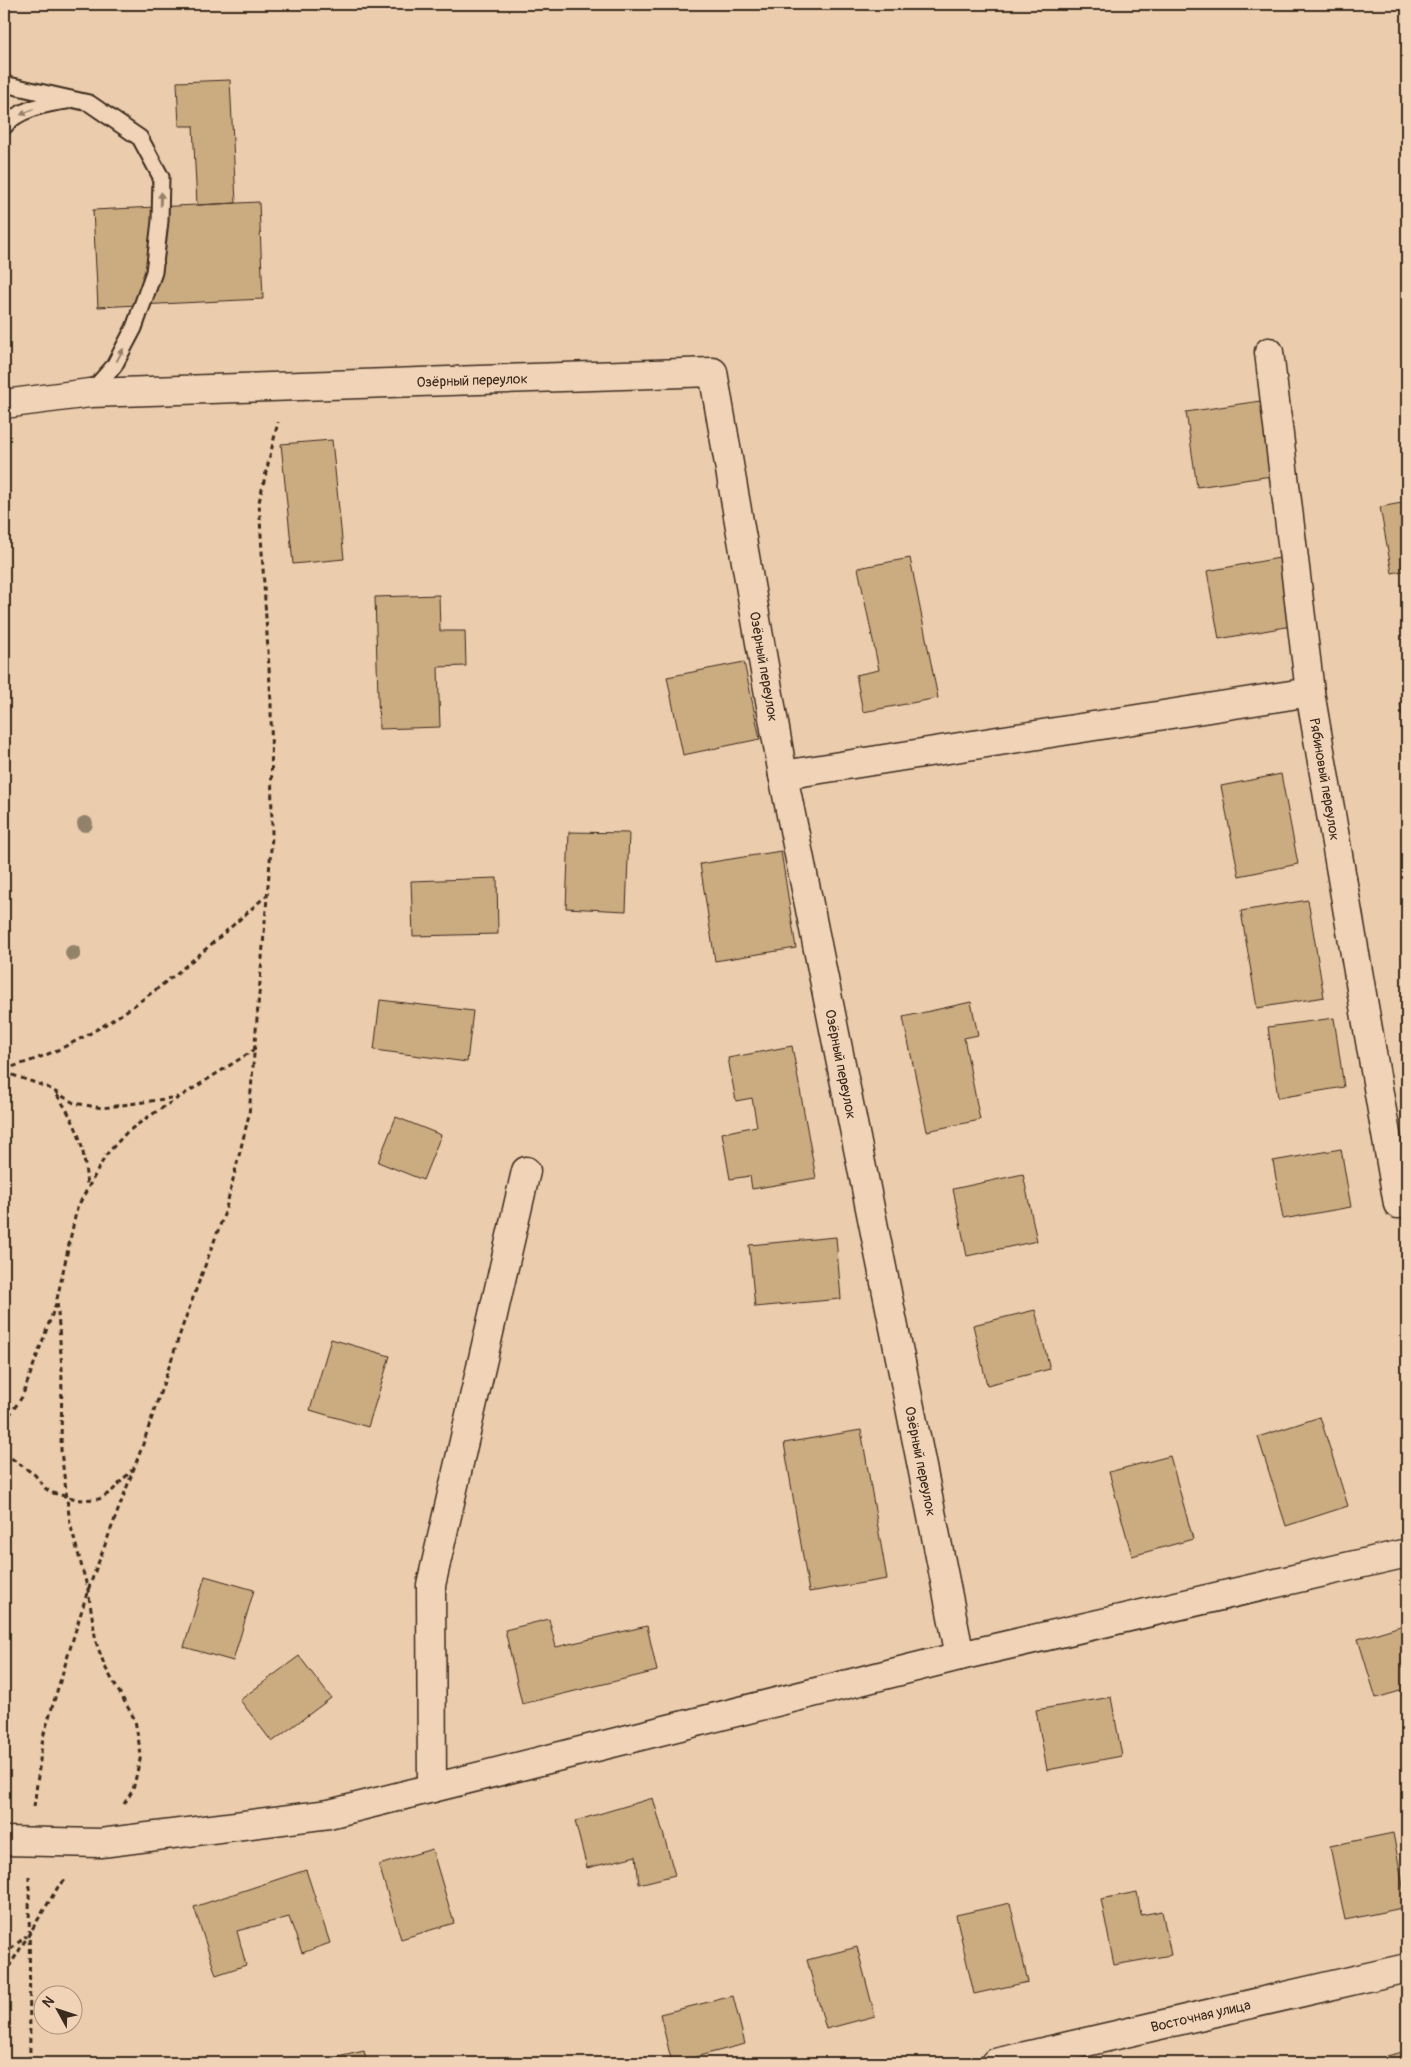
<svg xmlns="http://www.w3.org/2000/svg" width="1411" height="2067" font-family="Pangolin,sans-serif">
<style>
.building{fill:#cbab80;stroke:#3b2a1e}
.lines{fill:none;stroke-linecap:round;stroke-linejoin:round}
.lane-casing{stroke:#3b2a1e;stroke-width:19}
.street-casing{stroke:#3b2a1e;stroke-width:31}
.path{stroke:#3b2a1e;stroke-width:3;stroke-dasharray:5 4;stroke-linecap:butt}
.lane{stroke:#f1d4b7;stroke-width:15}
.street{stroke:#f1d4b7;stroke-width:28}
.tree{fill:#92826a}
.oneway{fill:#967f6a}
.labels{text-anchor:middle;stroke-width:4.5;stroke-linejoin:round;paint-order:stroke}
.street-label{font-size:14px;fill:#3b2a1e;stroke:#f1d4b7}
</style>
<rect width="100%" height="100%" fill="#ebcdad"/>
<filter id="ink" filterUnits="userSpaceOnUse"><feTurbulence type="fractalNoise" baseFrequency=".02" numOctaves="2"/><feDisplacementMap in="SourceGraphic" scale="10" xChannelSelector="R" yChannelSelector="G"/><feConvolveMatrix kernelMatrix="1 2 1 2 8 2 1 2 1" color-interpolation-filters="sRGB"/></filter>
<g filter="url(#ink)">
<path class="building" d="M230,80L236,203L197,205L193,126H179L177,82Z
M259,202L263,299L98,307L93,210Z
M1267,400L1278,475L1197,487L1186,412Z
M332,440L344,559L293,564L281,444Z
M1407,502V570L1392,573L1380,507Z
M1285,557L1297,625L1219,639L1207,571Z
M910,558L938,698L863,712L856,675L879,670L858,568Z
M439,595L440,631H465L466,666L438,667L440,727L379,729L375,597Z
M744,662L760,739L683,755L667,677Z
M1407,702V743L1400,704Z
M1281,774L1298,864L1239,876L1221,786Z
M569,832L629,833L626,911L566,908Z
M781,851L796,948L715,961L700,864Z
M497,878L498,934L413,936L411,881Z
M1308,900L1324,997L1257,1008L1241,911Z
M380,1000L473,1011L467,1062L374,1050Z
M971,1002L978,1035L964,1038L980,1120L927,1131L903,1017Z
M1334,1018L1344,1087L1278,1098L1268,1027Z
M792,1046L816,1178L752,1189L750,1176L730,1179L722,1133L757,1126L752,1098L736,1101L728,1058Z
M396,1117L441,1135L423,1180L378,1162Z
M1341,1149L1351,1207L1283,1219L1273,1161Z
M1023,1174L1037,1241L967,1256L953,1189Z
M836,1237L841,1299L755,1307L749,1245Z
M1035,1310L1050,1369L987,1385L973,1325Z
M331,1339L390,1356L368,1427L310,1410Z
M1320,1417L1348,1506L1286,1526L1258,1437Z
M861,1430L887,1579L809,1592L784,1443Z
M1170,1456L1193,1539L1132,1556L1109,1472Z
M205,1576L254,1590L233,1661L184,1647Z
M549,1619L556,1647L647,1626L657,1671L522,1704L505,1630Z
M1407,1624V1689L1376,1698L1358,1639Z
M299,1656L331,1698L272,1742L240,1700Z
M1111,1697L1122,1756L1047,1770L1036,1710Z
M653,1798L675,1875L639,1884L636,1856L587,1868L575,1821Z
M1393,1833L1407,1907L1345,1920L1330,1846Z
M432,1849L454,1923L401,1939L379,1865Z
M306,1870L330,1943L302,1953L289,1917L237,1931L246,1965L216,1975L194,1907Z
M1137,1892L1141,1915L1162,1911L1171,1955L1114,1965L1101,1899Z
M1010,1903L1028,1982L974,1994L956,1915Z
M857,1947L875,2016L826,2029L807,1960Z
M733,1996L745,2044L672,2063L660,2014Z
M364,2051L367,2063H312Z
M1407,2051V2063H1389L1387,2056Z"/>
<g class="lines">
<defs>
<path id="lane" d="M4,84L89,103L140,138L161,177L160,221L154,272L134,328L114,366L90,393
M4,127C16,110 48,103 67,101"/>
<g id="street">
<path id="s1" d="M1269,352L1310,692L1398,1204"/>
<path id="s2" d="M4,404L90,393L713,372L783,775L960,1656"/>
<path d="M783,775L1310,692"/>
<path d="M432,1788L431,1585L526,1171"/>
<path d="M4,1841L101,1843L329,1814L960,1656L1407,1553"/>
<path id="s3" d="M995,2063L1407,1968"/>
</g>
</defs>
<use href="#lane" class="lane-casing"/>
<use href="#street" class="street-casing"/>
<path class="path" d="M4,1069C107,1042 189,964 267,895
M4,1072L47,1087L74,1103L102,1108L178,1097
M57,1095C80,1129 84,1146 87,1187
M4,1423L22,1397L57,1301
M4,1453L35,1475L46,1489L53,1493L80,1500L99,1499L111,1492L132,1470
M124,1804L133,1790L141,1755L135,1720L105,1667L96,1642L88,1590L70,1523L61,1451L62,1369L57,1299L77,1208L106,1155L127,1132L148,1117L254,1050
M34,1807L43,1737L88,1590L142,1447L184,1322L225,1212L249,1115L272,837L271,701L259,502L278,422
M29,1876L30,2063
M4,1955L26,1936
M4,1975L58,1887L67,1878"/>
<use href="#lane" class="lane"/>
<use href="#street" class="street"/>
</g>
<g class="tree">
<circle cx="85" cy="824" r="8"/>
<circle cx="73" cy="953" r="8"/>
</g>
<defs><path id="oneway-solid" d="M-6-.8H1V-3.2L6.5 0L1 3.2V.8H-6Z" transform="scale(1.25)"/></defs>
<g class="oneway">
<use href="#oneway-solid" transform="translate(27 112) rotate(156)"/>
<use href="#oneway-solid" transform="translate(161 199) rotate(-88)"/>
<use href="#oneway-solid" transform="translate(120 355) rotate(-62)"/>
</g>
</g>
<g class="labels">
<g class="street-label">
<text dy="5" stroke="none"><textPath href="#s2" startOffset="469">Озёрный переулок</textPath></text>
<text dy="5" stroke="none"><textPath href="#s2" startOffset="1009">Озёрный переулок</textPath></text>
<text dy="5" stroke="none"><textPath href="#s1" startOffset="431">Рябиновый переулок</textPath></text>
<text dy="5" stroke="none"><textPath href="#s2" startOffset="1414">Озёрный переулок</textPath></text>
<text dy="5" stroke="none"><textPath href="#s2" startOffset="1819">Озёрный переулок</textPath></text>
<text dy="5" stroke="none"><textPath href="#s3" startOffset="211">Восточная улица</textPath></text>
</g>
</g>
<rect width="1411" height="2067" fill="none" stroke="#f1d4b7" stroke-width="20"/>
<rect x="10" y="10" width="1391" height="2047" fill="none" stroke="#3b2a1e" stroke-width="2" filter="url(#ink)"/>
<g transform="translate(58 2010) rotate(310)"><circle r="24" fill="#f1d4b7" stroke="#a8907a"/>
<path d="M0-4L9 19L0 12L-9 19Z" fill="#3b2a1e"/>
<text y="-8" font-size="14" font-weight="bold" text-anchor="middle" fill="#3b2a1e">N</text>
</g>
</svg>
